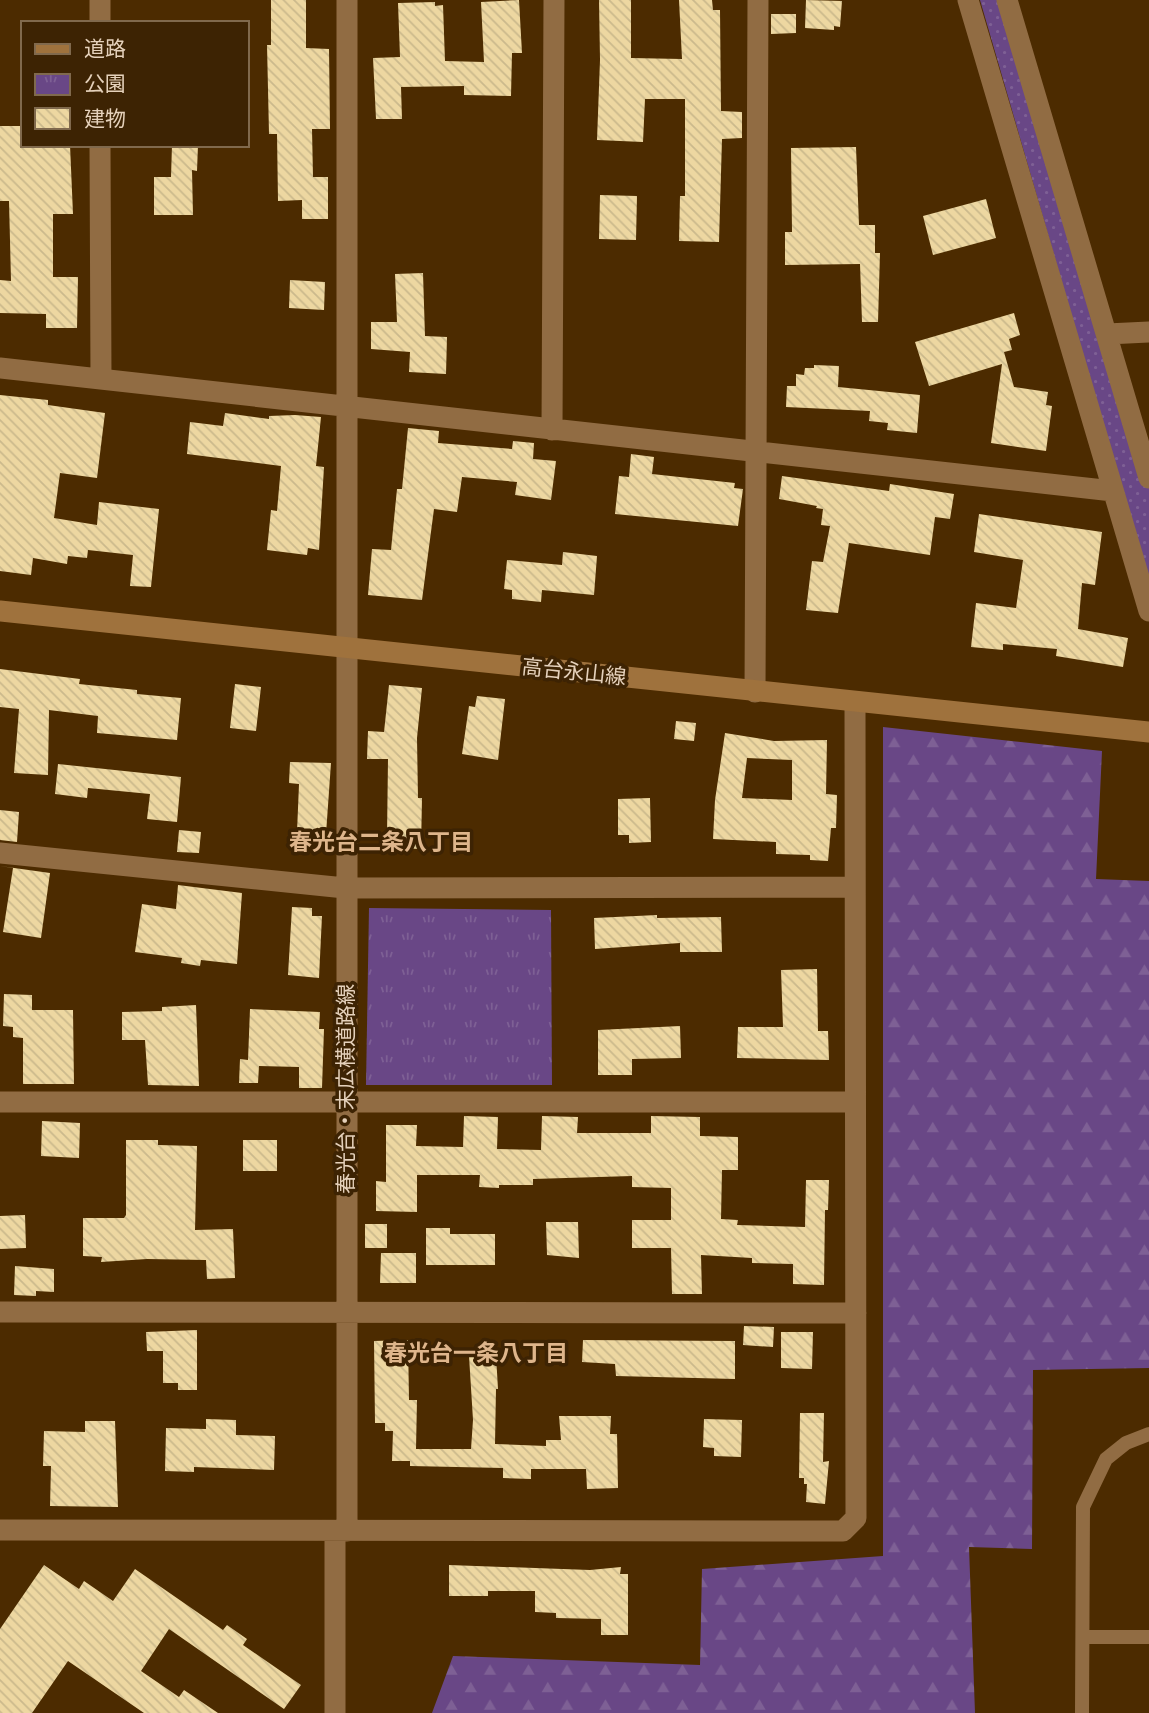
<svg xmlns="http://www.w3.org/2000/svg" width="1149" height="1713" font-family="'IBM Plex Sans','Noto Sans JP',sans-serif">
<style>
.grass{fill:url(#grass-dots)}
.forest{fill:url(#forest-firs)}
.park{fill:url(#park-tufts)}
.building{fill:url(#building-back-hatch);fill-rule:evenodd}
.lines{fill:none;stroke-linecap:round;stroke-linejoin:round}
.lane{stroke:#916c43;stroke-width:14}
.street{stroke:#916c43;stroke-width:21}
.secondary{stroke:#9f723d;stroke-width:21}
.labels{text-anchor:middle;stroke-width:7;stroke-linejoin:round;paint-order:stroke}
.street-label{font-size:21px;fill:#e5d1bb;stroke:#3d2303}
.neighbourhood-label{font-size:23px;font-weight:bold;fill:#deb58b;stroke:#3d2303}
</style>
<defs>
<pattern id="grass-dots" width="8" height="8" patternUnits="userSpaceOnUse" patternTransform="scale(1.75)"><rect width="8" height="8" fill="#694786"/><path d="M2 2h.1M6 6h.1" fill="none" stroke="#7e6095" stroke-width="1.8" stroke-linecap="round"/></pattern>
<pattern id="forest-firs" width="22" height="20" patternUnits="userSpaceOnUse" patternTransform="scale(1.75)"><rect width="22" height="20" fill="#694786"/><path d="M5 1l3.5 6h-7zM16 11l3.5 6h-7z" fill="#7e6095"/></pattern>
<pattern id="park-tufts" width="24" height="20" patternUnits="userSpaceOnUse" patternTransform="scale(1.75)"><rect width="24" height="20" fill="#694786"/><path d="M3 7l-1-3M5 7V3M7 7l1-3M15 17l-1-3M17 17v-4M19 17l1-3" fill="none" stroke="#7e6095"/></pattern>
<pattern id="building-back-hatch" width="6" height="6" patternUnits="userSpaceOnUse" patternTransform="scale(1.75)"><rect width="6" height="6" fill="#edd7a1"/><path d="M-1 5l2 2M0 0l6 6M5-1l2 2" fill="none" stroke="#cbb98c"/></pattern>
</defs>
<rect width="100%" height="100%" fill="#4c2b00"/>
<path class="grass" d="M980,0H1008L1149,479V583Z"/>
<path class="forest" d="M883,727L1102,751L1096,879L1149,881V1368L1033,1370L1032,1549L969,1547L975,1713H432L453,1656L700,1665L702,1569L883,1556Z"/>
<path class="park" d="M369,908L551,910L552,1085H366Z"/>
<path class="building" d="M271,0H306V48L329,49L330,129H312L313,177H328V219H302V200L278,201L277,134H269L267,45H271Z
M519,0L522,53H512L511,96L464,95V86L401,87L402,119H376L373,58L400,57L398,3L435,2V6L443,5L445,61L484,62L481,2Z
M599,0H631V58L682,59L679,0H712L713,10H720L721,111L742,112V138L722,139L719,242L679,241L680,196H685V99H645L643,142L597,140L600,60Z
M806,0L842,1L840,27L834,26V30L805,28Z
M771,14H796V33L771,34Z
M0,126H23V145H70L73,214H53V277H78L77,328H46V314L0,313V280L11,281L9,201H0Z
M172,145H198L197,171L192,170L193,215H154V177H171Z
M856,147L859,225H875V253H880L878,322H862L860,264L785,265V232H792L791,148Z
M600,195L637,196L636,240L599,239Z
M986,199L996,238L933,255L923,216Z
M423,273L425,336L447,337L446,374L409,372L410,352L371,349V322H397L395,274Z
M290,280L325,282L324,310L289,308Z
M1014,313L1020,335L1009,339L1012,350L1004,352L1014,387L1048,392L1046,405L1052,406L1046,451L991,443L1002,364L929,386L915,342Z
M814,365L839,366L838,387L920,395L917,433L887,430L888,423L869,421L870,411L786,407L787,386H796V374L804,375L805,368H814Z
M0,395L48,400V405L105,413L97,478L60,473L54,518L97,525L99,502L159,509L151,587L130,586L133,555L88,550L87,558L68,556L67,564L33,558L31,575L0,571Z
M225,413L269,419V416L295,415L321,417L316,466L324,467L319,550L308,548L307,555L267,550L271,510L277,511L281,466L187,454L190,422L223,426Z
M408,428L439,431L438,443L512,449L513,441L534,443L533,459L556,461L551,500L515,495L517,482L462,477L457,512L434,509L422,600L368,595L372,549L391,550L397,489H402Z
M631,454L654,457L652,474L735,483L734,488L743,489L738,526L615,514L619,476L629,477Z
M782,476L889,491L890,484L954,494L950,519L935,517L930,555L849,543L838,613L806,610L812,561L823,562L830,526L821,525L823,509L816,508L817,506L779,499Z
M979,514L1102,532L1095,585L1082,583L1078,629L1128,638L1123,667L1056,656L1057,649L1003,644V650L971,647L976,603L1016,608L1023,560L974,552Z
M563,552L597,556L594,595L542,590L541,602L512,599V590L504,589L507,560L562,565Z
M0,669L80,679L79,684L137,690V694L181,698L177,740L97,733L98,716L49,710L48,775L14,773L19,709L0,707Z
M235,684L261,687L256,731L230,728Z
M389,685L422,688L417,738L418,798H422L421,849L397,848V836H387L388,759H367L368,731L384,732Z
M477,696L505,699L498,760L462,754L469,706L475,707Z
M676,721L696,723L694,741L674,739Z
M725,733L774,741L827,740L826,794L837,795L836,828H831L828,861L810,860V855L776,854V842L713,839L715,800ZM747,758L792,760V800L742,798Z
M290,762L331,763L326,834L297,832L299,784L289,783Z
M58,764L181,777L177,822L147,819L150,794L88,788L87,798L55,794Z
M650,798L651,842L629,843V835H618V799Z
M0,810L19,812L17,842L0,840Z
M179,830L201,832L199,853L177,852Z
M0,866L50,873L41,938L3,932L13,868Z
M178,885L242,893L237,964L201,960L200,966L181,963L182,958L135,952L142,904L176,909Z
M292,907L312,908V916H322L319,978L288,975Z
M657,915V918L721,917L722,952H680V943L595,949L594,918Z
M817,969L818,1031H828L829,1060L737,1058L738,1027H783L781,970Z
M4,994L32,995V1010H73L74,1084H23V1038L13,1037V1027L3,1026Z
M196,1005L199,1086L148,1085L145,1040H122V1012L162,1011V1007Z
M250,1009L320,1012L319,1029H324L322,1088H299V1067L259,1066L258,1083H239L240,1059L248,1060Z
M680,1026L681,1058L632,1059V1075H598V1030Z
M464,1116L498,1117L497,1149L541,1150L542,1116L578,1117L577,1133H651V1116L700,1117V1136L738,1137V1170H722L721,1219L738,1220L737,1225L805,1227L806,1180H829L828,1210H825L824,1285L793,1284V1264L752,1263V1258L701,1255L702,1294H672L671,1248H632V1220H671V1188L632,1187V1176L533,1179V1185H499V1188L479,1187L480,1175H417V1212L376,1211V1181L386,1182V1125H417L416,1146L463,1147Z
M42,1121L80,1123L79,1158L41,1156Z
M126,1140H158V1145L197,1146L195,1230L233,1229L235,1278L207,1279L206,1260L147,1259L101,1262L102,1257L83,1256V1218H124L126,1215Z
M243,1140H277V1171H243Z
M25,1215L26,1248L0,1249V1216Z
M546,1222H578L579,1258L547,1255Z
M365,1224H387V1248H365Z
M426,1228H450V1234H495V1265H426Z
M381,1253H416V1283H380Z
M15,1266L54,1269V1292L36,1291V1296L14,1295Z
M744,1326L774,1327L773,1347L743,1345Z
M197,1330V1390H178V1383H163V1351H147L146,1332Z
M781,1332H813L812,1369L781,1368Z
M408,1340L409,1400H417L416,1449H471L473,1420L469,1356L496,1355L498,1389H496L495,1444L546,1446V1440H561L559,1416H611L610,1434H617L618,1488L587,1489L586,1469H531V1479L503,1478V1468L410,1466V1461H392L393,1431H385V1423H375L374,1341Z
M583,1340L735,1341V1379L616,1376L615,1364L582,1362Z
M800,1413H824L823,1462L829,1461L825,1504L806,1502L807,1484H804V1478H799Z
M206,1419L236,1420V1435L275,1436L274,1470L194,1467V1472L165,1471L166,1428L206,1429Z
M704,1419L742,1420L741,1457L714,1456V1448L703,1447Z
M85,1421H115L118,1507L50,1506L51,1466H43L44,1431L85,1432Z
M44,1565L79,1589L84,1581L113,1601L135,1569L223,1630L227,1625L247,1639L243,1645L301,1685L284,1709L169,1629L141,1671L179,1697L184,1690L218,1713H144L68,1661L32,1713H0V1629Z
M449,1565L590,1570L621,1567L620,1574H628V1635H601V1619L556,1618V1613L535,1612V1591H488V1596H449Z"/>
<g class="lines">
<path class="lane" d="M1083,1637H1149
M1082,1713L1083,1507L1106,1459L1126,1443L1149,1434"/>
<path class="street" d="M100,0V23
M347,0V1531
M968,0L1149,611
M1007,0L1149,478
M100,145L101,379
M1107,334L1149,332
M0,368L1113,491
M552,430L554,0
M755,692L758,0
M0,853L345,888L854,887
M0,1102H855
M0,1312L856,1313
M0,1530L843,1531L856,1518L855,703
M335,1713V1531"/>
<path class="secondary" d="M0,611L1149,732"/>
</g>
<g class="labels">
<g class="street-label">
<text transform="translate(574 672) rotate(6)" y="7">高台永山線</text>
<text transform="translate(346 1089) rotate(-90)" y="7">春光台・末広横道路線</text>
</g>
<g class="neighbourhood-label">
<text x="381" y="850">春光台二条八丁目</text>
<text x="476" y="1361">春光台一条八丁目</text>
</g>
</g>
<rect x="21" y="21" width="228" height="126" fill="#3d2303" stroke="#80694d" stroke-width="2"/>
<rect x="35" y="44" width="35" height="10" fill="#9f723d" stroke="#80694d" stroke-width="2"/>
<text x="84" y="56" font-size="21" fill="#e5d1bb">道路</text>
<rect x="35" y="74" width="35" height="21" fill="url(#park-tufts)" stroke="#80694d" stroke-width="2"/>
<text x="84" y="91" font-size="21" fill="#e5d1bb">公園</text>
<rect x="35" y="108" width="35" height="21" fill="url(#building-back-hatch)" stroke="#80694d" stroke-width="2"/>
<text x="84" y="126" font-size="21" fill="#e5d1bb">建物</text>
</svg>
